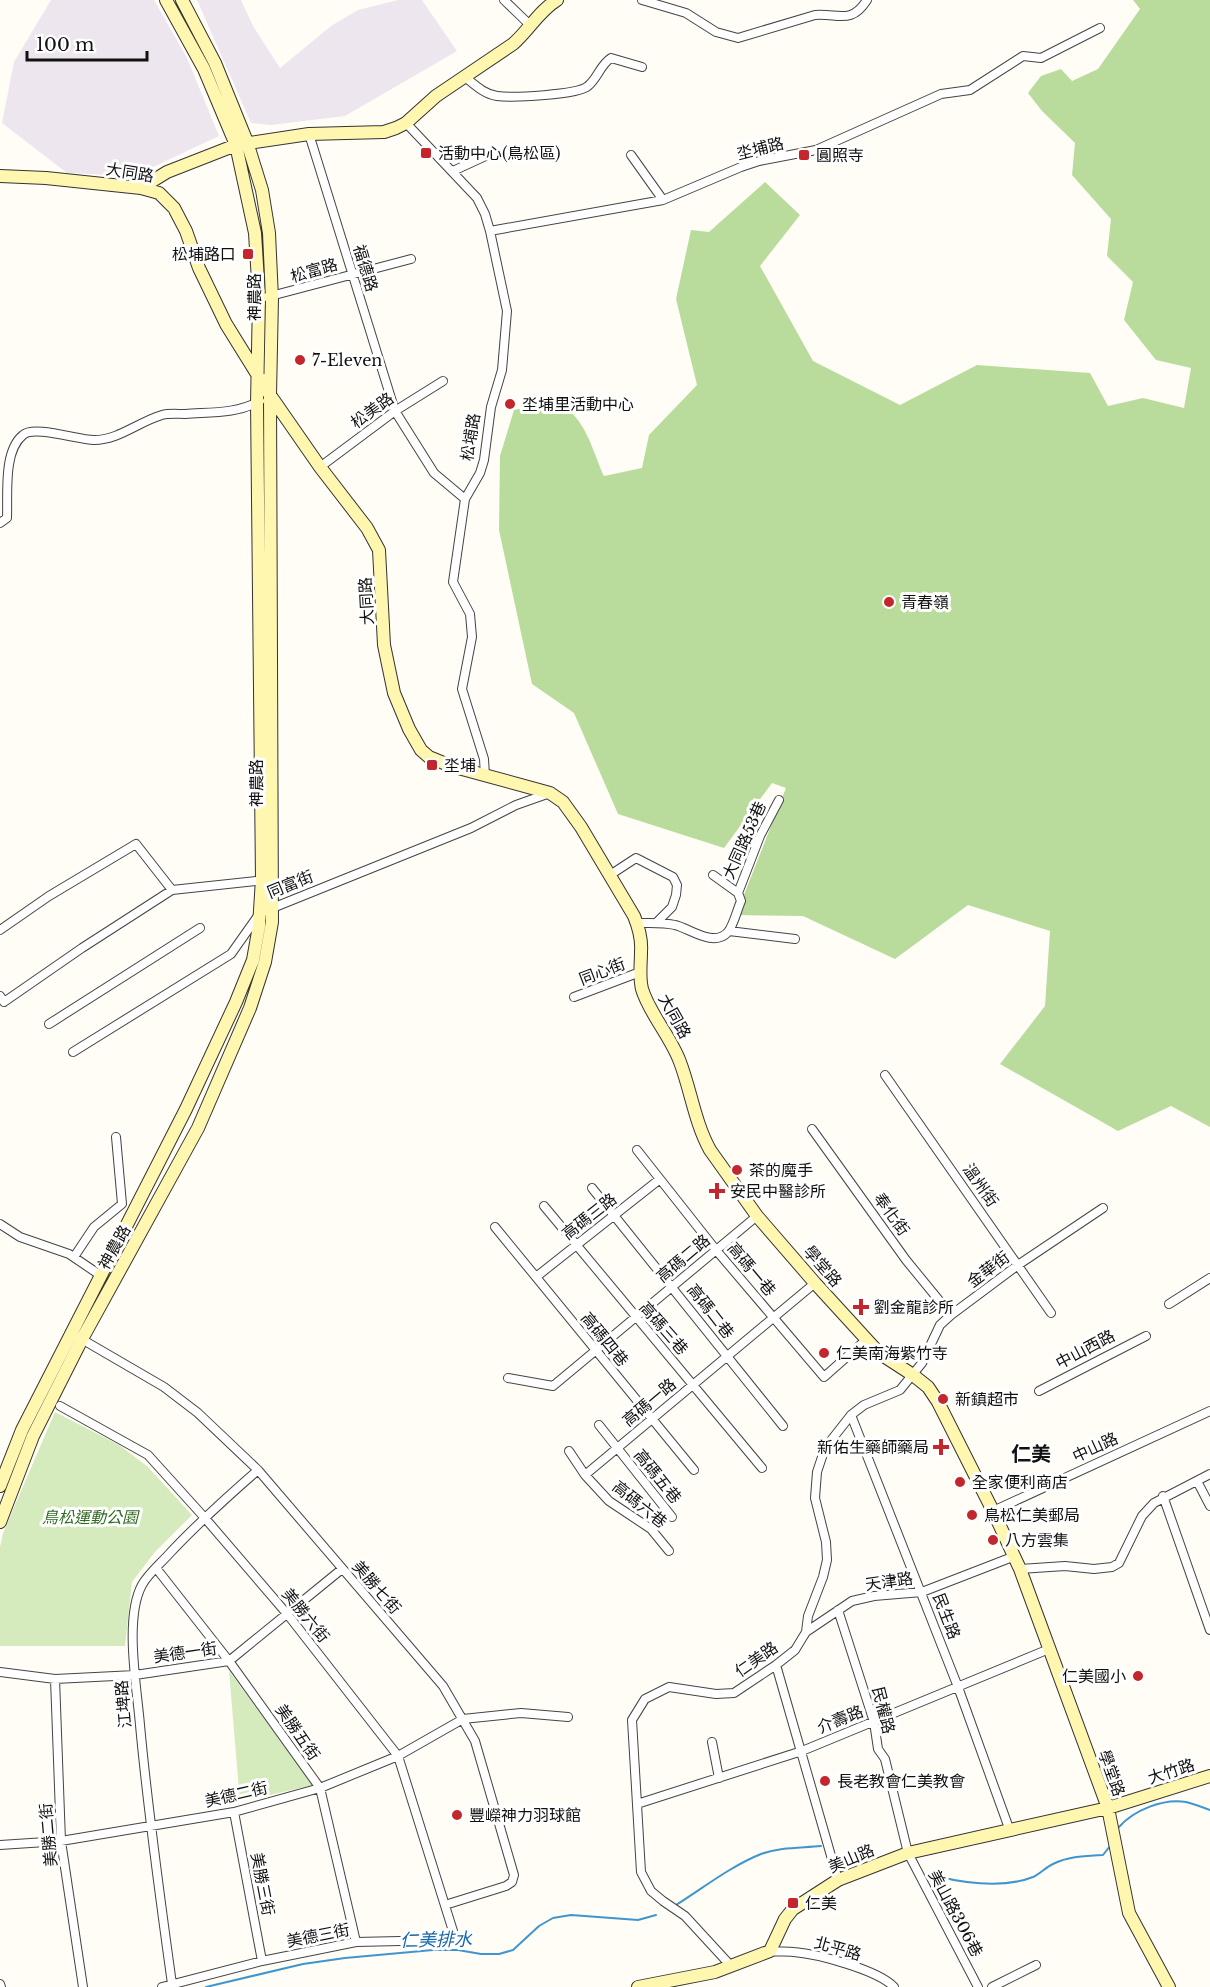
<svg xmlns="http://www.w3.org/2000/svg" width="1210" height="1987" font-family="'Libre Baskerville','Noto Sans TC',serif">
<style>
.industrial{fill:#eee6ef}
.green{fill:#d5ebbd}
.forest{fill:#b9dc9c}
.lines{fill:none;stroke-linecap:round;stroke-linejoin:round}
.stream{stroke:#3f96cf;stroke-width:2}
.street-casing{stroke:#444;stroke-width:10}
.secondary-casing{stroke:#333;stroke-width:14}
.street{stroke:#fff;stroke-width:8}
.secondary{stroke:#fff6b0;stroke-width:12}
.poi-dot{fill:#c4262e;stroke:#fff;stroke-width:2}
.labels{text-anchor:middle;stroke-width:6;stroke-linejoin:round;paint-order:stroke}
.street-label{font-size:16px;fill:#111;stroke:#fff}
.poi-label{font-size:16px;fill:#111;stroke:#fff;text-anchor:start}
.park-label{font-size:16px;font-style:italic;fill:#2f6b1f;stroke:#fff}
.water-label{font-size:18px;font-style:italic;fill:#1768a6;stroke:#fff}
.quarter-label{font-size:20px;font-weight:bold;fill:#111;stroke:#fff}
</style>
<rect width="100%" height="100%" fill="#fffdf5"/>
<path class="industrial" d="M51,0H154L187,58L219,136L134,176L67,173L2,123L14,62Z
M197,0H241L253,26L280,68L331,26L358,10L398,0H422L457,51L345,116L271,125L251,123Z"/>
<path class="green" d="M55,1412L119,1445L148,1467L192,1515L154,1553L132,1582L125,1646H0V1547L3,1533Z
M229,1671L313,1785L240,1802Z"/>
<path class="forest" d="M1133,0H1210V1127L1171,1106L1118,1131L1000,1064L1045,1006L1050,931L968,905L895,959L803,916L736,915L786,788L772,783L724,848L618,814L574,713L532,684L499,530L500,456L514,410C524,408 536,404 546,403C582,402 592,450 604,476L642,468L649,435L697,385L676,299L691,230L709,232L765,182L800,215L760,266L813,361L900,405L977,365L1090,373L1108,406L1143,398L1184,408L1191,368L1156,360L1124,320L1133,282L1107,256L1111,219L1072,175L1075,143L1042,111L1028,93L1041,76L1061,69L1072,81L1098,69L1140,9Z"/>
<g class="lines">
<path class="stream" d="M1119,1827C1134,1810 1164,1798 1186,1802C1194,1804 1202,1807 1210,1810
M927,1873C957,1883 1003,1889 1033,1877C1040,1874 1046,1867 1053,1864C1069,1856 1085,1856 1103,1855L1110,1846
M676,1905C703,1888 731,1866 761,1854C780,1847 801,1848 821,1846
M206,1987L303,1964L345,1958L433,1950H458L481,1954H499L513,1950L539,1926L553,1918L571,1915L638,1920L656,1915"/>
<defs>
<path id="street" d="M504,0L531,26
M642,0L686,13L716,32L738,38L815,15C838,13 851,25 867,0
M465,77C475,85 484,94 497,96C512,98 578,95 588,86C598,78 600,65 611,58L642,67
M406,123L477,198L485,214L490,231L507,311L502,370L491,407L484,460L480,473L465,499L453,582L470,614L472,637L462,689L484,759L485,776
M309,134L395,411L434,473L465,499
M631,155L663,200
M453,171L492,153
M490,231L663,200L741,167L759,161L816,150L941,94L970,90L1023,56L1041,58L1100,28
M267,297L411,259
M320,467L395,411L443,381
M0,523L7,518C8,494 3,451 23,435C34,425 78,440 94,440C119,440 138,422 162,415C169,413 177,414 185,414C211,412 236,414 260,401
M610,875L636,858L673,877L677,885L676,895L672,907L656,923
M738,893L760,836L779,800
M637,923C649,923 663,922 675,925C689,928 714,948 728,932C734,924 737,910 741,901L738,893L713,875
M0,930L49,896L136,844L172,890
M729,931L795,939
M0,996L4,1002L82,948L172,890L265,880
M574,997L640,972
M49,1024L200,928
M73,1052L231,954L260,913L471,828L516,805L550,793
M885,1075L1051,1313
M812,1129L906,1260L951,1315
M637,1150L716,1250L824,1377L867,1339
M592,1188L783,1426
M544,1206L762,1468
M0,1224L20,1237L69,1254L100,1275
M495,1227L694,1470
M74,1257L94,1227L122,1204L116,1137
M536,1277L660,1179
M1169,1304L1210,1278
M78,1337L164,1387L198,1413L258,1470L443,1686L475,1741L514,1875L512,1882L506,1886L445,1905
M508,1378L553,1386L757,1216
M1039,1391L1146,1336
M60,1406L148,1455L204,1517L288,1615L398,1756L453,1931L450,1936L444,1940L356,1942L262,1961L162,1987
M851,1415L958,1687L1010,1831
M599,1425L672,1517
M569,1451L585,1475L609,1501L651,1529L669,1551
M585,1475L815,1283
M1197,1481L1210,1506
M1163,1496L1210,1630
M993,1511L1210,1411
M156,1568L229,1661L320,1788L356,1942
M1020,1569L1065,1566L1094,1569L1112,1567L1119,1563L1142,1516L1154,1503L1210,1474
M838,1610L874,1722L878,1749L885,1759L908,1853L978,1987
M806,1632L852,1601L874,1596L922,1592L1015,1556
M776,1665L838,1880
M0,1672L55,1679L135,1675L229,1661L342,1569
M55,1679L61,1841L83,1987
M712,1742L719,1778
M637,1804L802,1751L1049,1649
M234,1812L262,1961
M0,1845L61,1841L234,1812L320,1788L398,1756L463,1719L521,1713L568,1717
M770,1951C778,1952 786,1951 794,1952C818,1954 878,1970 894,1987
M731,1966L685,1916L663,1901L651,1891L641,1872L632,1720L645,1699L669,1687L716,1694L734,1693L776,1665L795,1650L806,1632L808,1616L823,1577L827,1560L826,1542L815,1498L817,1472L825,1448L851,1415L864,1405L900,1390L922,1363L940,1325L951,1315L1018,1265L1103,1208
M0,1984L1,1987
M172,1984C160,1898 148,1812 140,1725C137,1688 124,1618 142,1585C148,1574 160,1564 169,1554C197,1524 227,1497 258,1470
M992,1987L1036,1965"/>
<path id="secondary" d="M0,176L46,178L141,188L159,193L174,208L186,231L199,268L226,324L270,395L320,467L367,528L379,550L384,645L394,693L409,729L421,750L429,757L451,766L550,793L563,802L581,827L634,916C639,928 642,939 641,952C641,964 639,977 642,989C649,1013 671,1037 680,1062C691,1091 695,1123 710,1150L757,1216L815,1283L879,1353L913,1375L928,1387L938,1402L993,1511L1020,1569L1108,1808L1129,1913L1169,1987
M141,188L167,172L236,145L309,134L384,132L396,128L406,123L436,96L513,44C529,30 539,11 557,0
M0,1486L22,1430L186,1109L236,1002L253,960L259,926L262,879L257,403L259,297L255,233L236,145L204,69L166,0
M0,1522L33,1436L82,1339L198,1128L250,1008L265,962L272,922L270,395L272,298L269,233L262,190L247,142L215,63L182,0
M638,1987L715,1972L770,1951L785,1919L793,1909L838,1880L908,1853L1108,1808L1210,1776"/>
</defs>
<use href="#street" class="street-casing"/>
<use href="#secondary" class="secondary-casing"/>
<use href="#street" class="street"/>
<use href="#secondary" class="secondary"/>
</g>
<g class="poi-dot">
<rect x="420" y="147" width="12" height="12" rx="3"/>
<rect x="798" y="149" width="12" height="12" rx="3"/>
<rect x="242" y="248" width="12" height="12" rx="3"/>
<circle cx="300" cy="360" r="6"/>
<circle cx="510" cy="404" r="6"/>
<circle cx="889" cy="602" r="6"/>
<rect x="426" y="759" width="12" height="12" rx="3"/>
<circle cx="737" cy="1170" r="6"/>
<path d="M714 1182h6v6h6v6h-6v6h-6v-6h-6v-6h6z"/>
<path d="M858 1298h6v6h6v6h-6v6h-6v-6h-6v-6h6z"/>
<circle cx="824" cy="1353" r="6"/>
<circle cx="943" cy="1399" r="6"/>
<path d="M938 1438h6v6h6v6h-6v6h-6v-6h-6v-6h6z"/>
<circle cx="960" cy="1482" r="6"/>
<circle cx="972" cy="1515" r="6"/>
<circle cx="993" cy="1540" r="6"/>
<circle cx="1138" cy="1676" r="6"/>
<circle cx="825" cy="1781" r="6"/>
<circle cx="457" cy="1815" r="6"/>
<rect x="787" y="1897" width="12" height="12" rx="3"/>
</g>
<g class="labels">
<g class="street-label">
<text transform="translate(760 148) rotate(-14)" y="6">坔埔路</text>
<text transform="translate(130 172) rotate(9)" y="6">大同路</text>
<text transform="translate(366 268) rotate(73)" y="6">福德路</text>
<text transform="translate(314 270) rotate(-16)" y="6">松富路</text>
<text transform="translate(254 297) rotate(-90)" y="6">神農路</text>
<text transform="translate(372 410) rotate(-36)" y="6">松美路</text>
<text transform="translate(470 437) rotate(-81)" y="6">松埔路</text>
<text transform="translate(366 601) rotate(-93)" y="6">大同路</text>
<text transform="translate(256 783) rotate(-90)" y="6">神農路</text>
<text transform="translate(744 840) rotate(-66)" y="6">大同路53巷</text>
<text transform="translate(290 884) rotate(-22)" y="6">同富街</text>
<text transform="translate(602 971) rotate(-21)" y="6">同心街</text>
<text transform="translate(675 1016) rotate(61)" y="6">大同路</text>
<text transform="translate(981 1185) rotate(55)" y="6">溫州街</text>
<text transform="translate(892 1214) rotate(54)" y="6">奉化街</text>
<text transform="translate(589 1216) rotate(-38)" y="6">高碼三路</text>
<text transform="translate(114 1247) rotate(-61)" y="6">神農路</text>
<text transform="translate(683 1258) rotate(-40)" y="6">高碼二路</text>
<text transform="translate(823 1266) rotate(49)" y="6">學堂路</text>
<text transform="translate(752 1269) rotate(50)" y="6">高碼一巷</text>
<text transform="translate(988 1269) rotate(-37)" y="6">金華街</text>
<text transform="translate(711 1311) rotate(52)" y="6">高碼二巷</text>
<text transform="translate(664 1328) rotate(49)" y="6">高碼三巷</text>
<text transform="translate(605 1339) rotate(51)" y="6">高碼四巷</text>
<text transform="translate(1085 1349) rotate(-28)" y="6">中山西路</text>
<text transform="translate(649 1402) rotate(-40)" y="6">高碼一路</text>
<text transform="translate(1095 1447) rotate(-25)" y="6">中山路</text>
<text transform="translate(658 1476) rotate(51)" y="6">高碼五巷</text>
<text transform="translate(640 1504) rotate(39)" y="6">高碼六巷</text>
<text transform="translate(889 1581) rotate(-8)" y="6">天津路</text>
<text transform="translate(377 1587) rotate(49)" y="6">美勝七街</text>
<text transform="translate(306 1615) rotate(51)" y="6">美勝六街</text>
<text transform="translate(947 1616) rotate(69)" y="6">民生路</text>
<text transform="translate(185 1652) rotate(-8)" y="6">美德一街</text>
<text transform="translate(756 1659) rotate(-35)" y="6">仁美路</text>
<text transform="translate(123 1704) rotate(-95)" y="6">江埤路</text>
<text transform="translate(884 1710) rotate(76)" y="6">民權路</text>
<text transform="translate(840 1719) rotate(-22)" y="6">介壽路</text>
<text transform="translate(298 1732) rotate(55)" y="6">美勝五街</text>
<text transform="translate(1171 1771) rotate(-18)" y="6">大竹路</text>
<text transform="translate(1112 1773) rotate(70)" y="6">學堂路</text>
<text transform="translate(236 1794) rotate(-13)" y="6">美德二街</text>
<text transform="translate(48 1835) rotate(-95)" y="6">美勝二街</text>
<text transform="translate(851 1858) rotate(-23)" y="6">美山路</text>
<text transform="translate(263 1884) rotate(79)" y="6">美勝三街</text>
<text transform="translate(956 1913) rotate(62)" y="6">美山路306巷</text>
<text transform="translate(318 1935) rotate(-11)" y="6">美德三街</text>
<text transform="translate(838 1948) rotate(16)" y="6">北平路</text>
</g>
<g class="poi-label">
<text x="438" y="159">活動中心(鳥松區)</text>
<text x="816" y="161">圓照寺</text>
<text x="236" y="260" text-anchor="end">松埔路口</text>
<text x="312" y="366">7-Eleven</text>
<text x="522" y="410">坔埔里活動中心</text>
<text x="901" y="608">青春嶺</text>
<text x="444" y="771">坔埔</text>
<text x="749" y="1176">茶的魔手</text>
<text x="730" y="1197">安民中醫診所</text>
<text x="874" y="1313">劉金龍診所</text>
<text x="836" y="1359">仁美南海紫竹寺</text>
<text x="955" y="1405">新鎮超市</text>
<text x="929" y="1453" text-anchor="end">新佑生藥師藥局</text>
<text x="972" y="1488">全家便利商店</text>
<text x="984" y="1521">鳥松仁美郵局</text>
<text x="1005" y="1546">八方雲集</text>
<text x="1126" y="1682" text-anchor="end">仁美國小</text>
<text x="837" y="1787">長老教會仁美教會</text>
<text x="469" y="1821">豐嶸神力羽球館</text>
<text x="805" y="1909">仁美</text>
</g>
<g class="park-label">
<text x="90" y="1523">鳥松運動公園</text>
</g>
<g class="water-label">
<text transform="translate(436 1940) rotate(-1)" y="6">仁美排水</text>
</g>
<g class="quarter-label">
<text x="1031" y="1461">仁美</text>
</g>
</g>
<path d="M27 51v9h120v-9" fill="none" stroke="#111111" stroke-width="3"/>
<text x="36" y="51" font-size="18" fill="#111111" stroke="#ffffff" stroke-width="4.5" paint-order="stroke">100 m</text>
</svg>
